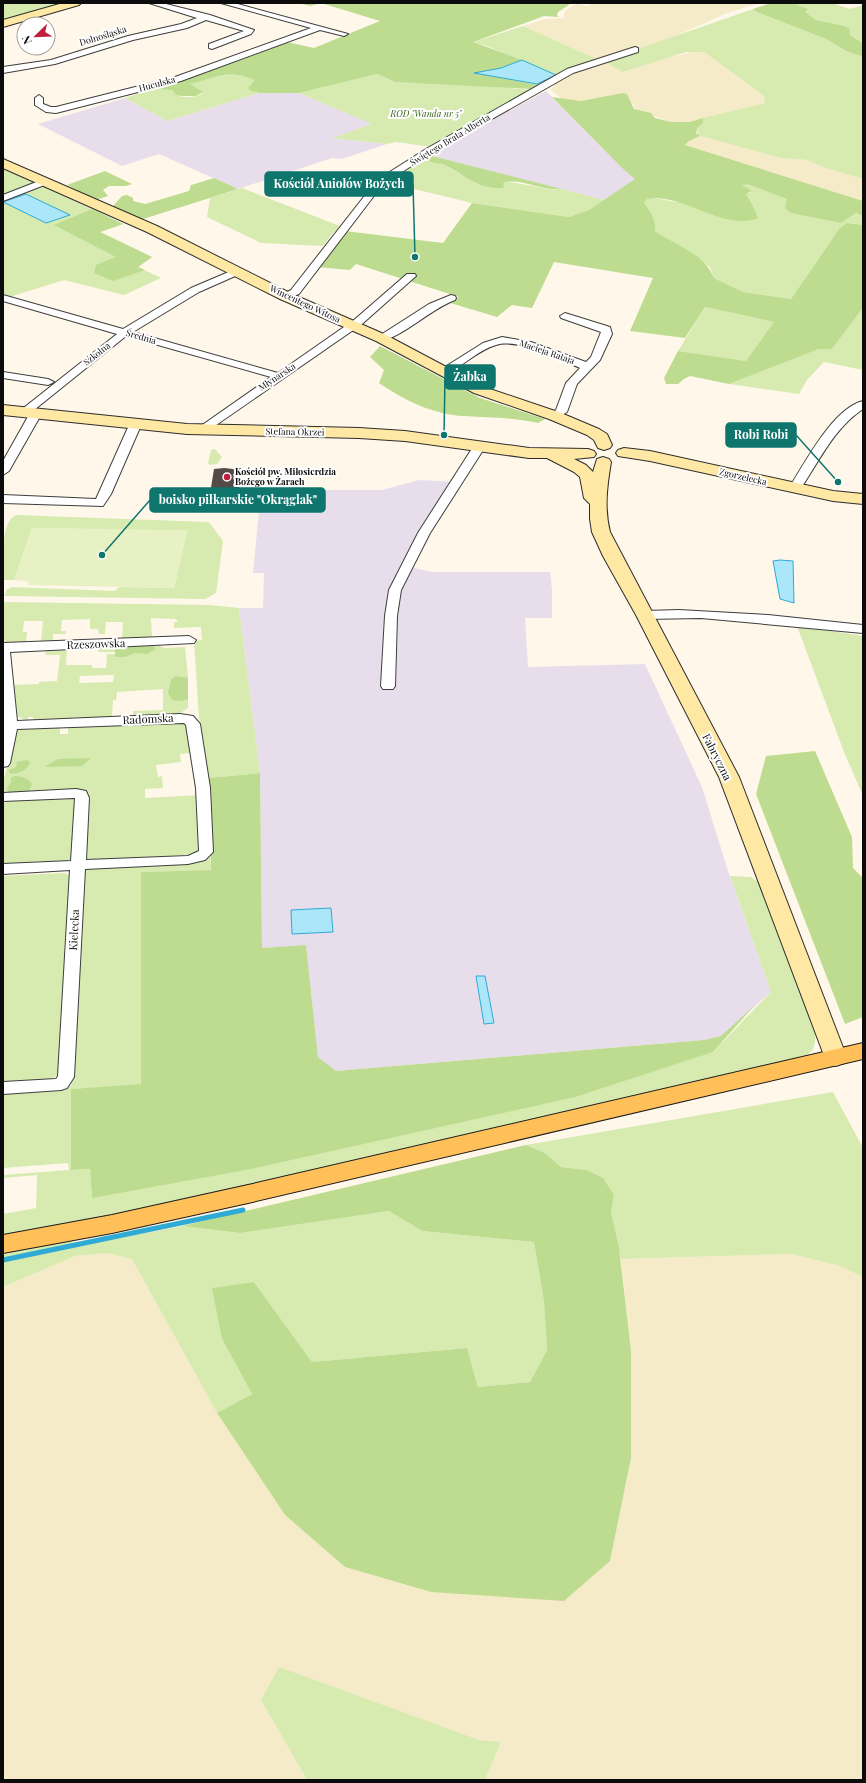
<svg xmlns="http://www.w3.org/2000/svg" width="866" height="1783" font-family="'Playfair Display',serif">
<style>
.industrial{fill:#e8deeb}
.farmland{fill:#f6ebc8}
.green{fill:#d7ebb1;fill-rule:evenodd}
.forest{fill:#bddc90}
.pitch{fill:#e8f1c3}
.water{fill:#abe7f9;stroke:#2eaad4}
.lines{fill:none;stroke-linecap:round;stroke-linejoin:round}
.stream{stroke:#2eaad4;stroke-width:5}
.building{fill:#544a47}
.street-casing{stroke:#3e3e3e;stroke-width:2}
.secondary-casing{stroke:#2d2d2d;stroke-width:2}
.primary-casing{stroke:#1c1c1c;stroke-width:2}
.street{fill:#fff;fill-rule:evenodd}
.secondary{fill:#ffe8a4;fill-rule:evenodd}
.primary{fill:#ffbf59;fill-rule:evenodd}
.poi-dot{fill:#c11d3c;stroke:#fff;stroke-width:1.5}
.labels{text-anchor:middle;stroke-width:4;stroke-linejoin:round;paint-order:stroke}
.far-street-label{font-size:9px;fill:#0b0b0b;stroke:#fff}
.far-park-label{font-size:9px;font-style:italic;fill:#346519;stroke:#fff}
.far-poi-label{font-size:9px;font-weight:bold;fill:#0b0b0b;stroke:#fff;text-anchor:start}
.street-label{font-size:11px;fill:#0b0b0b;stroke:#fff}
.leader{fill:none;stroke:#0f766e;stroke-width:1.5}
.callout-dot{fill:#0f766e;stroke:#fff;stroke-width:1.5}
.callout{fill:#0f766e;stroke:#0f766e;stroke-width:1.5}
.callout-label{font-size:12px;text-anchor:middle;font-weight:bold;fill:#fff}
</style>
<rect width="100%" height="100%" fill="#fff7e9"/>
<path class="industrial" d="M546,91L622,168L636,179L604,200L428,155Z
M259,93H299L373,124L333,138L387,144L342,159L332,158L238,189L159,154L122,166L38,124L125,98L167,121Z
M419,480L456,482L407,566L431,572H550L552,589V618H525L528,667L645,664L702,787L728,871L771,992L721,1037L704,1040L336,1071L318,1057L306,946L262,948L260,773L239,608H263L264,573H253L261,490H382Z"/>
<path class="farmland" d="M595,3H760L727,13L662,42L599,60L523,26L545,19L563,18L565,11L572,6L578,4L587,6Z
M696,51L704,52L764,96L765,103L690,122H672L636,110L633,104L596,98L581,101L566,100L562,99L551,90L556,82L575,70L603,61L624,72L654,61Z
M700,136H708L781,158L807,160L825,168L863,179V201L685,145L689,141Z
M107,1253L132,1259L217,1413L285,1515L345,1567L431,1592L610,1561L631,1458V1351L621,1259L791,1254L840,1266L863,1277V1780H485L501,1742L479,1740L261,1700L307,1780H3V1287L75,1256Z"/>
<path class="green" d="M3,3H70L3,22Z
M793,3H832L850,9L863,5V43L850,35V29L845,26L816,20L805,12L807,9Z
M753,9L757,12L826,39L846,51L863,57V179L825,168L807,160L781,158L697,135L698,127L703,123V118L765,103L764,96L704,52H686L623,72L603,61Z
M523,26L599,60L557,75L489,47L473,42Z
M227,73L240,74L256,80L251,91L259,93L167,121L125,98L161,86C165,90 167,89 172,91C177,93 173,93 177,95C184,99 196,97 202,94L190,84Z
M377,74L395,82L451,83L531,90L432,147L396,142L387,144L332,138L372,124L299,93Z
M428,155L427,160C433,161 440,163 445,165C466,177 477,189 502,188L503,183L510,182L555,190L562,189L604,200L589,210L569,217L472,203L385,182Z
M3,167L123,224L100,232L152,257L138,267L161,278L124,295L64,280L3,299Z
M743,184C757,182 774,193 786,198L788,200L785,207L818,218L841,223L856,213L863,216V225L848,223L839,229L791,299L743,292L714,278L710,267L655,231L644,203L647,199C658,197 667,201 678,202C702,204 728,203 752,204L746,194L752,192L742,185Z
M242,188L340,226L331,235L323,246L261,243L207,217L210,198Z
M705,307L775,322L746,361L678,351Z
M863,308V370L824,362L807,380L799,394L729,384L819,349H832Z
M215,449L222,457L217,464L210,465L208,463L211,450Z
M16,515L209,522L223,541L216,593L205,599L4,596L7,589L13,587L115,591L119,587L174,588L187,531L32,528L14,580H3C3,565 0,522 16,515Z
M3,602L210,605L239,608L260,773L209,778L199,718L194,641L202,640L201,627L174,628V622H178L176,619L151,618L152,637L122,638L123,622H106L105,634H99L98,629H90V619L62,620L61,631H66V634H53V641L41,642L43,621H24L23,632H27L26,642L6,643L3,638Z
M797,626L863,636V796L844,752Z
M157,645L165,648L185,647L188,678V708L179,714L136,716L133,714V711L163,710V689L117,692L116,700H113L112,717L79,719V717H73V719L33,721V717H28L27,721L17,716L14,685L39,684V682L57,681L60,655H45L46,650L67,649L66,665H92V668H106L107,654H115V652H99L95,647ZM114,675L113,682L79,683L80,676Z
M178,722L188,725L193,753L180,754L181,762L156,765L158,777L162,776L163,788L145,789V798L201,795L202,848L190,855L84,860L87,790L3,795V782L17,729L60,727V734H68V726Z
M76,797L74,858L71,862L49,864V861L30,862V865L3,866V804L9,800Z
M210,849L211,870L141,872V1085L71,1089V1170L90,1169L92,1197L713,1052L771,992L730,876L751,877L763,885L799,984L815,1034V1043L813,1049L806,1057L424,1147L3,1239V1214L36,1208L37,1175L3,1178V1175L69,1170L68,1163L3,1168V1090L71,1086L84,867L191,862Z
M64,873L72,876L59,1073L51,1080L3,1083V876Z
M833,1092L863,1148V1277L840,1266L791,1254L621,1259L611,1213L614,1195L585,1170L561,1167L545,1153L526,1145Z
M389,1211L422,1231L534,1242L544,1302L547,1350L530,1382L478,1387L467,1348L312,1362L254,1282L222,1339L252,1394L217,1413L132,1259L107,1253L75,1256L3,1287V1253L72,1240L74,1247L182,1226L240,1233Z
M279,1667L479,1740L501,1742L485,1780H307L261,1700Z"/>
<path class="forest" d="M298,3H568L569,5L558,12L557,15L559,17L544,16L473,42L522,60L501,68L475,73L539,85L530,89L395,82L377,74L299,93H259L251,91L248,88L255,80C227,68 218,77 190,84L203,92L196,96H182L176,95L173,91L159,88L287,42L314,48L380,21L321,3L310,6Z
M771,3H793L808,9L805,12L816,20L845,26L850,29V35L863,43V57L846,51L826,39L757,12L753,9Z
M623,93L627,94L634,109L651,113L655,118L672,122H690L703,118V123L698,127L696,133L700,136L689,141L685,145L863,201V216L856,213L841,223L791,213L785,208L787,199L748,184L742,185L752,191L746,194L752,204L758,218C723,232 683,192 647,199L644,203C650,211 656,220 655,231C676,246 704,253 714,278L743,292L791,299L839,229L847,223L863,225V308L832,349H819L729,384L690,376L684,379L678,384H666L664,378L678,351L746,361L774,322L705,307L685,338L630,331L653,278L554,262L532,308L512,305L497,317L447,302L459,297L356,264L350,270L317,267L345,231L443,243L472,203L569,217L589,210L635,179L622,168L552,97L581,101Z
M428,155L562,189C542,192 521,177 503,183L504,187L502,188C476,189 466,176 445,165C439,162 432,164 427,160Z
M105,171L132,184L126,186H109L103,190L108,196L96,200L67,185Z
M214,178L238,189L140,220L112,207L122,196L127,195L133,198V201L145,204L189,191L191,185Z
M92,209L123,224L100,232L152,257L138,267L145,270L113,281L94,273L96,265L116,257L54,225Z
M380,346L480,398L545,419L538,423C513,417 490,418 464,416C434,415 404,400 379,383L384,370L370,357Z
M153,645L156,649L147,654L135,653L125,657H115V646Z
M175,676L188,678V699L181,701L172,700L168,693L171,680Z
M815,751L852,837L853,868L863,878V1017L845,1024L756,794L766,756Z
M91,758L82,766L44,767L58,759Z
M28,760L30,763C27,770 17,775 9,773V770L16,767L17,762Z
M260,773L262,948L306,945L318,1057L336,1071L704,1040L721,1036L755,1005L713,1052L575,1097L251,1169L92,1198L90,1169L71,1170V1089L141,1084V872L211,870L209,778Z
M14,776C21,776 28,778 32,784L29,791L18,794L8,792L7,788L11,782V778Z
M526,1145L545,1153L561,1167L586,1170L603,1178L614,1195L611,1213L619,1247L631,1351V1458L610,1561L564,1601L431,1592L345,1567L285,1515L217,1413L252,1394L222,1339L212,1288L254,1282L312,1362L467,1348L478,1387L530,1382L547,1350L544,1302L534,1242L422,1231L389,1211L240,1233L182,1226Z"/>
<path class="pitch" d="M32,528L187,530L174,588L27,585L28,581L14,580Z"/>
<path class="water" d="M522,60L556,75L537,84L474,73L501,68Z
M26,194L70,215L46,223L3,202Z
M780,560L793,561L794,603L780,599L773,561Z
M331,908L333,932L292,934L291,910Z
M476,976H485L494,1023L484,1024Z"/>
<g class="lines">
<path class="stream" d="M3,1260L243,1210"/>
</g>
<path class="building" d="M224,468L242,470L238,494H235L234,500H213L214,494H210L214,469Z"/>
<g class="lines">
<defs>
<path id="street" d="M149,3H162L210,15L254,30L251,34L212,49L209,48V44L244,31L206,20L187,28L133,40L55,64L3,73V67L51,60L128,36L181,24L197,18Z
M221,3H234L348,34L344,36L320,30L181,81L56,113L46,112L35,105V98L39,95L43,98V104L51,107H56L175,77L311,28Z
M635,47L638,48V52L573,73L432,153L383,184L299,294L285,299L281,298L280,296L291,290L377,180L426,149L567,69Z
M44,179L49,182L47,184L3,201V195Z
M238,268L243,271L242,273L199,292L133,332L278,373L354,320L407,274H415L416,276L362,324L206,432H198L196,430L198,428L271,377L126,336L34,410L40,411L42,413L9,471L3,475V461L30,413L21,414L19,412L21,410L117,334L3,301V295L123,329L191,288Z
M451,295L455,296L456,298L455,300C429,310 404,336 381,341L376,338L429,304Z
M565,313L610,327L612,334L600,360L577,384L567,412L555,419L549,416L556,410L566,383L580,368C559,359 519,338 496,345C478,350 463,366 446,374L442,375L437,372L483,343L502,337L531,342L586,362L591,357L601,332L561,318L560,316Z
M3,372L48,379L54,382L48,385L3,378Z
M863,401V409C833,429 819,462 799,491H791L789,488C805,463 833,408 863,401Z
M136,420L142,423L111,494L103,506L3,503V495L96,499L130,423Z
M479,444L485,447L430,533L401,590L397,616L395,686L393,689H383L381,686L385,616L389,590L418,533L473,447Z
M679,610L768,615L863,625V633L701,618L645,619L639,615L645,611Z
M189,636L196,640L194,643L10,652L17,721L180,714L193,716L200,724L210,788L213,852L205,860L188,864L85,869L74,1077L67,1088L61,1090L3,1094V1082L56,1079L58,1076L70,870L3,874V864L71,861L75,798L3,801V793L76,789L86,791L89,798L86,860L188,856L199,851L196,788L186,725L184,723L17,729L10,763L8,766L3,767V643Z"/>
<path id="secondary" d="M63,3H81L79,5L3,27V20Z
M3,159L157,226L290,293L386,335L484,387L561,413L599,429L607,434L612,445L610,448L604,450L598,448L594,440L587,435L549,419L474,393L376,341L280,299L147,232L3,168Z
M3,405L187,424L359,428L405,431L529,448L588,449L594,451L596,454L594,457L574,459L586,465L593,472L597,459L603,457L609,459L611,462C607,486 604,508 610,532L739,777L847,1058L844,1063L836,1066L828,1063L825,1058L719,777L636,615L603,556L592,532L590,519V504L584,498L580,477L574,472L547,458H529L405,441L359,438L187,434L3,415Z
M624,448L650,451L833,491L863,494V504L833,501L650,461L618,456L616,453L618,450Z"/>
<path id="primary" d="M863,1043V1059L248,1203L112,1233L3,1253V1235L112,1215L248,1185Z"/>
</defs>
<use href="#street" class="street-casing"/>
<use href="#secondary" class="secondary-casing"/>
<use href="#primary" class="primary-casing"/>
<use href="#street" class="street"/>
<use href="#secondary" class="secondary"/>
<use href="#primary" class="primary"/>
</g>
<circle class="poi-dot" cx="227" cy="477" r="4"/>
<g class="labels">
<g class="far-street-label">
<text transform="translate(103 36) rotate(-17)" y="3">Dolnośląska</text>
<text transform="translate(157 84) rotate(-15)" y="3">Huculska</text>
<text transform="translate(450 140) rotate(-31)" y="3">Świętego Brata Alberta</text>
<text transform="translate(305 304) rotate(25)" y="3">Wincentego Witosa</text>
<text transform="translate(141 337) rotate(16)" y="3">Średnia</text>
<text transform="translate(547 352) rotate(19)" y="3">Macieja Rataja</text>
<text transform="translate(97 354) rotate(-38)" y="3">Szkolna</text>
<text transform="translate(277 377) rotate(-34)" y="3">Młynarska</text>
<text transform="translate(295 432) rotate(1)" y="3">Stefana Okrzei</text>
<text transform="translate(743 477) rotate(13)" y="3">Zgorzelecka</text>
</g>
<g class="far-park-label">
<text x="426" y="117">ROD "Wanda nr 5"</text>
</g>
<g class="far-poi-label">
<text x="235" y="475">Kościół pw. Miłosierdzia<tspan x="235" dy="10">Bożego w Żarach</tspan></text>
</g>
<g class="street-label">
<text transform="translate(96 644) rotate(-2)" y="4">Rzeszowska</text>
<text transform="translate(148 719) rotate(-3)" y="4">Radomska</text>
<text transform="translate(717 757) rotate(63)" y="4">Fabryczna</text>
<text transform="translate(74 930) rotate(-87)" y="4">Kielecka</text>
</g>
</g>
<path class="leader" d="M415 257L413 184M444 435L445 377M838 482L796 435M102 555L150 500"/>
<g class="callout-dot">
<circle cx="415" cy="257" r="4"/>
<circle cx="444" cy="435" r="4"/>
<circle cx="838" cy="482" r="4"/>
<circle cx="102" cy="555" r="4"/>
</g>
<g class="callout">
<rect x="265" y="172" width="148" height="24" rx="4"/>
<rect x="445" y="365" width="50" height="24" rx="4"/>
<rect x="726" y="423" width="70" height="24" rx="4"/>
<rect x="150" y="488" width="175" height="24" rx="4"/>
</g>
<g class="callout-label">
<text x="339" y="188">Kościół Aniołów Bożych</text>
<text x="470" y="381">Żabka</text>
<text x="761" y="439">Robi Robi</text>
<text x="238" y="504">boisko piłkarskie "Okrąglak"</text>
</g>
<rect width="866" height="1783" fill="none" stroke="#0b0b0b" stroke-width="8"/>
<g transform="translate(36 36) rotate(247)"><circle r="19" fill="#ffffff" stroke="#9d9d9d"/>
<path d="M0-3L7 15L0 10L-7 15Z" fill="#c11d3c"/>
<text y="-6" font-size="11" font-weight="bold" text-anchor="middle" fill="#0b0b0b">N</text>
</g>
</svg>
